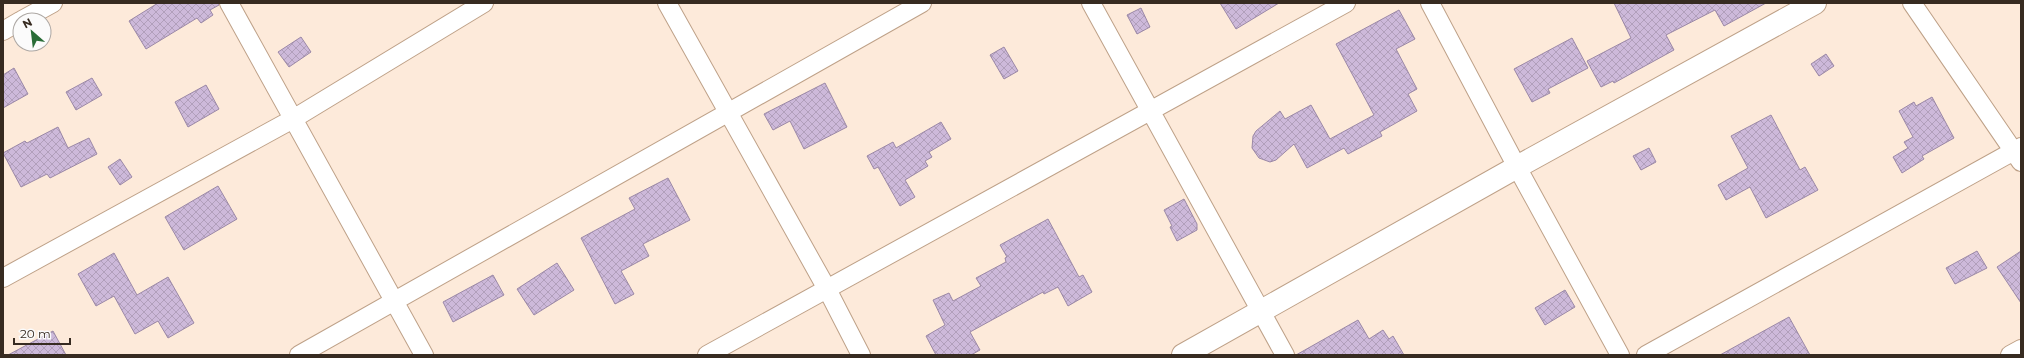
<svg xmlns="http://www.w3.org/2000/svg" width="2024" height="358" font-family="Montserrat,sans-serif">
<style>
.building{fill:url(#building-cross-hatch);stroke:#9b88a6}
.lines{fill:none;stroke-linecap:round;stroke-linejoin:round}
.minor-casing{stroke:#bea188;stroke-width:20}
.highway-casing{stroke:#bea188;stroke-width:24}
.minor{stroke:#fff;stroke-width:18}
.highway{stroke:#fff;stroke-width:22}
</style>
<defs>
<pattern id="building-cross-hatch" width="8" height="8" patternUnits="userSpaceOnUse"><rect width="8" height="8" fill="#cdb9da"/><path d="M0 0l8 8M0 8l8-8" fill="none" stroke="#b19fbb"/></pattern>
</defs>
<rect width="100%" height="100%" fill="#fdeada"/>
<path class="building" d="M158,3H219V5L210,10L213,15L201,23L197,18L146,49L129,21Z
M1220,3H1279L1236,29Z
M1614,3H1766L1724,26L1715,10L1666,35L1674,50L1614,83L1613,81L1601,87L1587,61L1631,38Z
M1141,8L1150,27L1137,34L1127,15Z
M1399,10L1415,39L1396,49L1417,89L1408,94L1417,111L1380,132L1382,136L1348,154L1344,148L1307,168L1294,144L1276,160L1270,162L1259,158L1252,148L1253,136L1256,131L1280,111L1285,119L1311,105L1330,139L1374,115L1336,44Z
M301,37L311,52L289,67L278,52Z
M1572,38L1588,68L1548,89L1550,93L1532,102L1514,69Z
M1004,47L1018,71L1004,79L990,55Z
M1826,54L1834,66L1819,76L1811,64Z
M14,68L28,94L3,108V75Z
M92,78L102,95L76,110L66,92Z
M825,83L847,127L804,149L790,121L773,130L764,114Z
M206,85L219,109L188,127L175,102Z
M1932,97L1954,138L1922,156L1924,159L1902,173L1893,157L1908,148L1904,142L1913,137L1899,111L1914,102L1916,106Z
M1771,115L1800,170L1805,167L1818,190L1766,218L1750,187L1726,200L1718,185L1748,168L1731,136Z
M941,122L951,139L929,152L932,157L925,161L928,166L905,180L915,197L900,206L878,167L874,169L867,156L893,142L896,148Z
M58,127L68,148L89,138L97,154L50,178L47,174L21,187L3,153L25,141L27,143Z
M1649,148L1656,162L1641,170L1633,156Z
M120,159L132,177L120,185L108,167Z
M668,178L690,220L643,244L649,256L621,271L634,294L615,304L581,238L635,209L629,198Z
M218,186L237,219L184,250L165,217Z
M1184,199L1197,224V230L1177,241L1170,227L1172,226L1164,210Z
M1048,219L1079,277L1083,275L1092,292L1068,306L1058,287L1044,294L1043,292L970,332L980,350L971,355H936L926,336L945,325L933,300L949,293L953,301L981,286L976,278L1006,262L1005,258L1007,257L1000,245Z
M1977,251L1987,268L1955,284L1946,268Z
M2021,251V303L1997,267Z
M114,253L137,295L168,277L194,323L168,338L158,321L135,334L114,296L96,306L78,274Z
M557,263L574,290L534,315L517,289Z
M493,275L504,295L453,322L443,302Z
M1565,290L1575,307L1545,325L1535,308Z
M1789,317L1810,355H1720Z
M1358,320L1369,339L1383,330L1389,339L1393,336L1404,355H1296Z
M53,331L66,355H8Z"/>
<g class="lines">
<defs>
<path id="minor" d="M229,3L424,355
M667,3L827,289L861,355
M1091,3L1285,355
M1430,3L1517,167L1620,355
M1912,3L2021,162
M22,20L53,3
M3,31L20,21
M3,278L293,119L484,3
M299,355L922,3
M707,355L1346,3
M1646,355L2021,147
M2010,355L2021,349"/>
<path id="highway" d="M1183,355L1517,167L1815,3"/>
</defs>
<use href="#minor" class="minor-casing"/>
<use href="#highway" class="highway-casing"/>
<use href="#minor" class="minor"/>
<use href="#highway" class="highway"/>
</g>
<rect width="2024" height="358" fill="none" stroke="#372b21" stroke-width="8"/>
<g transform="translate(32 32) rotate(332)"><circle r="19" fill="#fbfbfb" stroke="#ada8a4"/>
<path d="M0-3L7 15L0 10L-7 15Z" fill="#286c36"/>
<text y="-6" font-size="11" font-weight="bold" text-anchor="middle" fill="#372b21">N</text>
</g>
<path d="M14 338v6h56v-6" fill="none" stroke="#372b21" stroke-width="2"/>
<text x="20" y="338" font-size="12" fill="#372b21" stroke="#fbfbfb" stroke-width="3" paint-order="stroke">20 m</text>
</svg>
